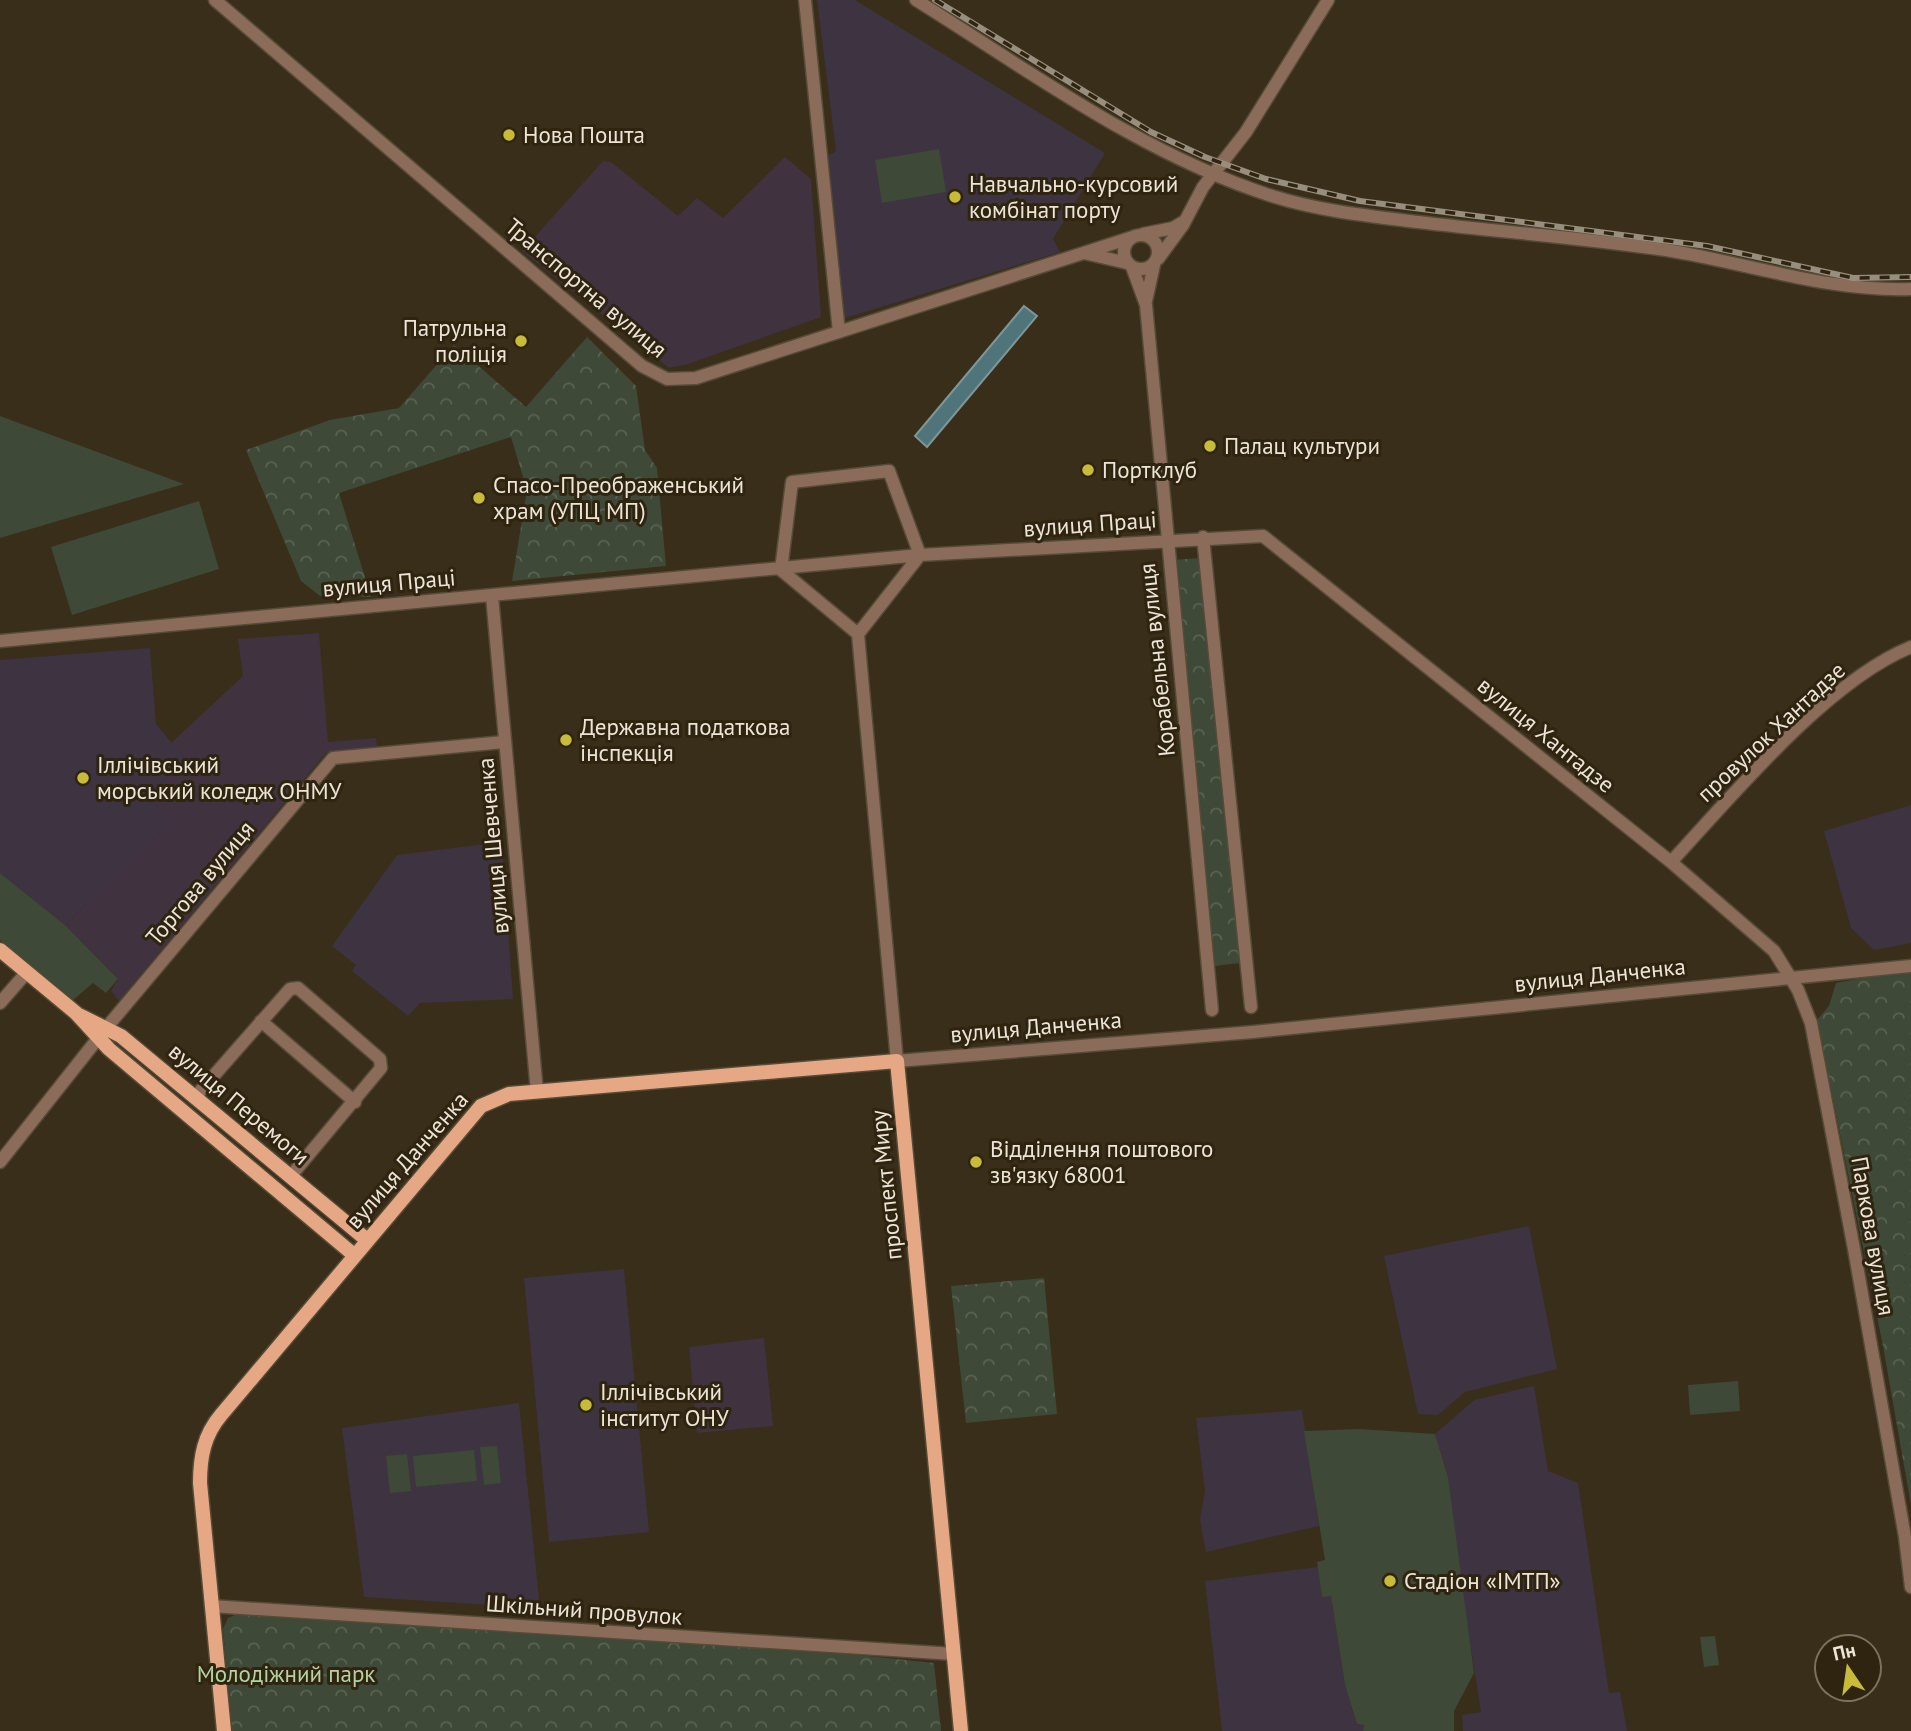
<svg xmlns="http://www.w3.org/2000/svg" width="1911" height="1731" font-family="'PT Sans',sans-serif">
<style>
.commercial{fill:#40323f}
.education{fill:#3e3341}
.green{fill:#3e4937}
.park{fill:url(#park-crowns)}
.water{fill:#4f757b;stroke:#7e9697;stroke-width:2}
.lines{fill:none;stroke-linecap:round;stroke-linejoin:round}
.minor-casing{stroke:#554b37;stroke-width:15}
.major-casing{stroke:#554b37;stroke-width:17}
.minor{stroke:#8b6c5b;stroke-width:12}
.major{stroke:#e6a784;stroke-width:14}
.rail-casing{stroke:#978e7e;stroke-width:6}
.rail{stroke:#2f240f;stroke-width:3.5;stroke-dasharray:10;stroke-linecap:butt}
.poi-dot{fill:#c9bb3a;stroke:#2f240f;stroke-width:2.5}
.labels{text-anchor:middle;stroke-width:6;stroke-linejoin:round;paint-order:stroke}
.poi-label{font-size:23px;fill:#ebe4d7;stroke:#2f240f;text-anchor:start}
.street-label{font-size:23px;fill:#ebe4d7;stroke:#2f240f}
.park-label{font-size:23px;fill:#b3d2a2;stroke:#2f240f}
</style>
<defs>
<pattern id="park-crowns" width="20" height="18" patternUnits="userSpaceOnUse" patternTransform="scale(1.75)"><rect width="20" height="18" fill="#3e4937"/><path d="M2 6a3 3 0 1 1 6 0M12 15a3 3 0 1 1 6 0" fill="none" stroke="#5a6353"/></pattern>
</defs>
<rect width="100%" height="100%" fill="#392e19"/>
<path class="commercial" d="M785,157L811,179L821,317L688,364L669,368L522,251L603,161L611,162L678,216L697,198L723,218Z
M319,633L328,742L376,738L377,748L326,753L119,1001L111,991L118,979L65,925L171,820L147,797L184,758L171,743L243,676L238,639Z
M764,1338L773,1426L697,1433L689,1347Z"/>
<path class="education" d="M817,0H855L1105,153L1053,239L1060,252L845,318L827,156L836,151Z
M150,648L156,724L184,758L147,797L172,820L65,925L0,873V660Z
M1911,805V943L1874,950L1851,928L1824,831Z
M502,842L513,999L420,1003L408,1016L352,971L356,965L332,946L397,855Z
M1529,1226L1557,1369L1465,1392L1438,1415L1418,1414L1384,1256Z
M624,1269L649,1532L549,1542L524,1278Z
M1534,1386L1548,1471L1578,1483L1609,1693L1620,1692L1627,1731H1463L1462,1715L1481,1712L1457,1561L1448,1477L1435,1434L1474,1400Z
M519,1403L540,1608L364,1597L342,1428Z
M1302,1410L1319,1526L1206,1552L1200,1520L1205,1491L1196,1418Z
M1318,1567L1322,1596L1331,1595L1345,1685L1357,1724L1364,1725L1363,1731H1222L1205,1581Z"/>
<path class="green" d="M939,149L946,192L882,203L875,160Z
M0,416L184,484L0,538Z
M199,501L219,569L72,615L51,547Z
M0,873L65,925L118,979L106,993L93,983L73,1000L0,940Z
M1738,1381L1740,1411L1690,1415L1688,1385Z
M1359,1429L1435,1434L1448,1477L1474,1673L1454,1711V1731H1363L1364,1725L1357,1724L1345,1685L1331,1596L1322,1597L1317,1562L1325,1560L1304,1431Z
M497,1446L501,1483L484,1485L480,1447Z
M474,1450L477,1481L416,1487L413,1456Z
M407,1454L411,1491L390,1493L386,1456Z
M1715,1636L1719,1665L1704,1667L1700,1637Z"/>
<path class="park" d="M587,337L636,386L645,450L657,468L666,566L512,581L527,490L511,437L339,493L371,597L320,596L301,581L246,450L330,420L399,408L454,345L526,407Z
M1201,558L1241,963L1212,966L1172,560Z
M1911,967V1505L1883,1346L1817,1020L1829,1006L1836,983L1868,977L1867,971Z
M1044,1278L1057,1414L966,1423L951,1286Z
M239,1613L858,1655L934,1663L941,1731H232L223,1629L228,1618Z"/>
<path class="water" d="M1024,306L1037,316L927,447L915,436Z"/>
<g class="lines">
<defs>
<path id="minor" d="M215,0L642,366L667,379L696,378L1133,237
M805,0L839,332
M916,0C1030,71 1143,155 1272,196C1319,211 1370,216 1418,222C1501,232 1584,238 1666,250C1748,263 1828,292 1911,289
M1143,234L1173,228L1185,221
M1124 252a17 17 0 1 1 34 0a17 17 0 1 1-34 0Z
M1084,253L1127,263
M1158,259L1183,225L1203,187L1246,132L1328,0
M1132,267L1146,305L1212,1010
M1146,301L1154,265
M1203,537L1251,1007
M781,570L792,482L889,471L920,555
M781,570L858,634
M492,596L537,1092
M858,634L897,1061L1253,1032L1911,966
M858,634L920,555
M0,641L920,555L1263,536L1671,862L1774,951L1798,990L1811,1023L1854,1249L1905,1537L1911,1587
M1671,862C1733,795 1827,681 1911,647
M0,1003L27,972
M261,1021L355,1102
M195,1097L290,989L298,988L380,1059L381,1068L290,1177
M0,1162L107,1027L333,758L504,742
M211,1606L954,1654"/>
<path id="major" d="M0,950L76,1013L109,1049L354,1255
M79,1015L121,1036L367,1240
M224,1731L200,1483C200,1457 204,1435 221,1415L481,1106L509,1094L897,1061L961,1731"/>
</defs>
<use href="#minor" class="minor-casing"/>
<use href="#major" class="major-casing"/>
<use href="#minor" class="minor"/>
<use href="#major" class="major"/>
<defs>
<path id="rail" d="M935,0L1151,132L1205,157L1266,179L1360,201L1707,246L1853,278L1911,277"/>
</defs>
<use href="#rail" class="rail-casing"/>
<use href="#rail" class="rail"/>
</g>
<g class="poi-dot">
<circle cx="509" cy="135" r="7"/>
<circle cx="955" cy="197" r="7"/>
<circle cx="521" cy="341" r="7"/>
<circle cx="1210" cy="446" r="7"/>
<circle cx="1088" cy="470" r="7"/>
<circle cx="479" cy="498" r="7"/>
<circle cx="566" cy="740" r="7"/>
<circle cx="83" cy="778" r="7"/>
<circle cx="976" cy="1162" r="7"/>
<circle cx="586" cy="1405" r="7"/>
<circle cx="1390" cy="1581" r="7"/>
</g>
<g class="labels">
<g class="poi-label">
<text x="523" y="143">Нова Пошта</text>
<text x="969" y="192">Навчально-курсовий<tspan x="969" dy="26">комбінат порту</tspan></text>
<text x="507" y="336" text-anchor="end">Патрульна<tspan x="507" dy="26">поліція</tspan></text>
<text x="1224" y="454">Палац культури</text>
<text x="1102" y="478">Портклуб</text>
<text x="493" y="493">Спасо-Преображенський<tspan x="493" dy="26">храм (УПЦ МП)</tspan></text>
<text x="580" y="735">Державна податкова<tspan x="580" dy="26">інспекція</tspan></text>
<text x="97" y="773">Іллічівський<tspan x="97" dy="26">морський коледж ОНМУ</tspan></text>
<text x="990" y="1157">Відділення поштового<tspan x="990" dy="26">зв'язку 68001</tspan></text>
<text x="600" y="1400">Іллічівський<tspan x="600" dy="26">інститут ОНУ</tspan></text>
<text x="1404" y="1589">Стадіон «ІМТП»</text>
</g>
<g class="street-label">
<text transform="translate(586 288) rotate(40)" y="8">Транспортна вулиця</text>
<text transform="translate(1090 524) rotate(-4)" y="8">вулиця Праці</text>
<text transform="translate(389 583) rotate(-5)" y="8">вулиця Праці</text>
<text transform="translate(1157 660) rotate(-96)" y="8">Корабельна вулиця</text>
<text transform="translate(1771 732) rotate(-43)" y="8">провулок Хантадзе</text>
<text transform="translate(1546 735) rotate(39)" y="8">вулиця Хантадзе</text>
<text transform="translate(493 846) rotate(-95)" y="8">вулиця Шевченка</text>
<text transform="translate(200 883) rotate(-50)" y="8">Торгова вулиця</text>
<text transform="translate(1600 975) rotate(-6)" y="8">вулиця Данченка</text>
<text transform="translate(1036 1027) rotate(-5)" y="8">вулиця Данченка</text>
<text transform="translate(239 1104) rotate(40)" y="8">вулиця Перемоги</text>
<text transform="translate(407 1160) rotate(-49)" y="8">вулиця Данченка</text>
<text transform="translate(886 1185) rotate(-96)" y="8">проспект Миру</text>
<text transform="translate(1873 1236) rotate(80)" y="8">Паркова вулиця</text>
<text transform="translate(584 1610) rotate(4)" y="8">Шкільний провулок</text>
</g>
<g class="park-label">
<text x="286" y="1682">Молодіжний парк</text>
</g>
</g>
<g transform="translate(1848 1668) rotate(347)"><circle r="33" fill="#2f240f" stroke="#7a715f" stroke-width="2"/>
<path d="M0-5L12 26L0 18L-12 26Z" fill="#c9bb3a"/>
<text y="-10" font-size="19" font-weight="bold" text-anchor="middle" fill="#ebe4d7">Пн</text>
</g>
</svg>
